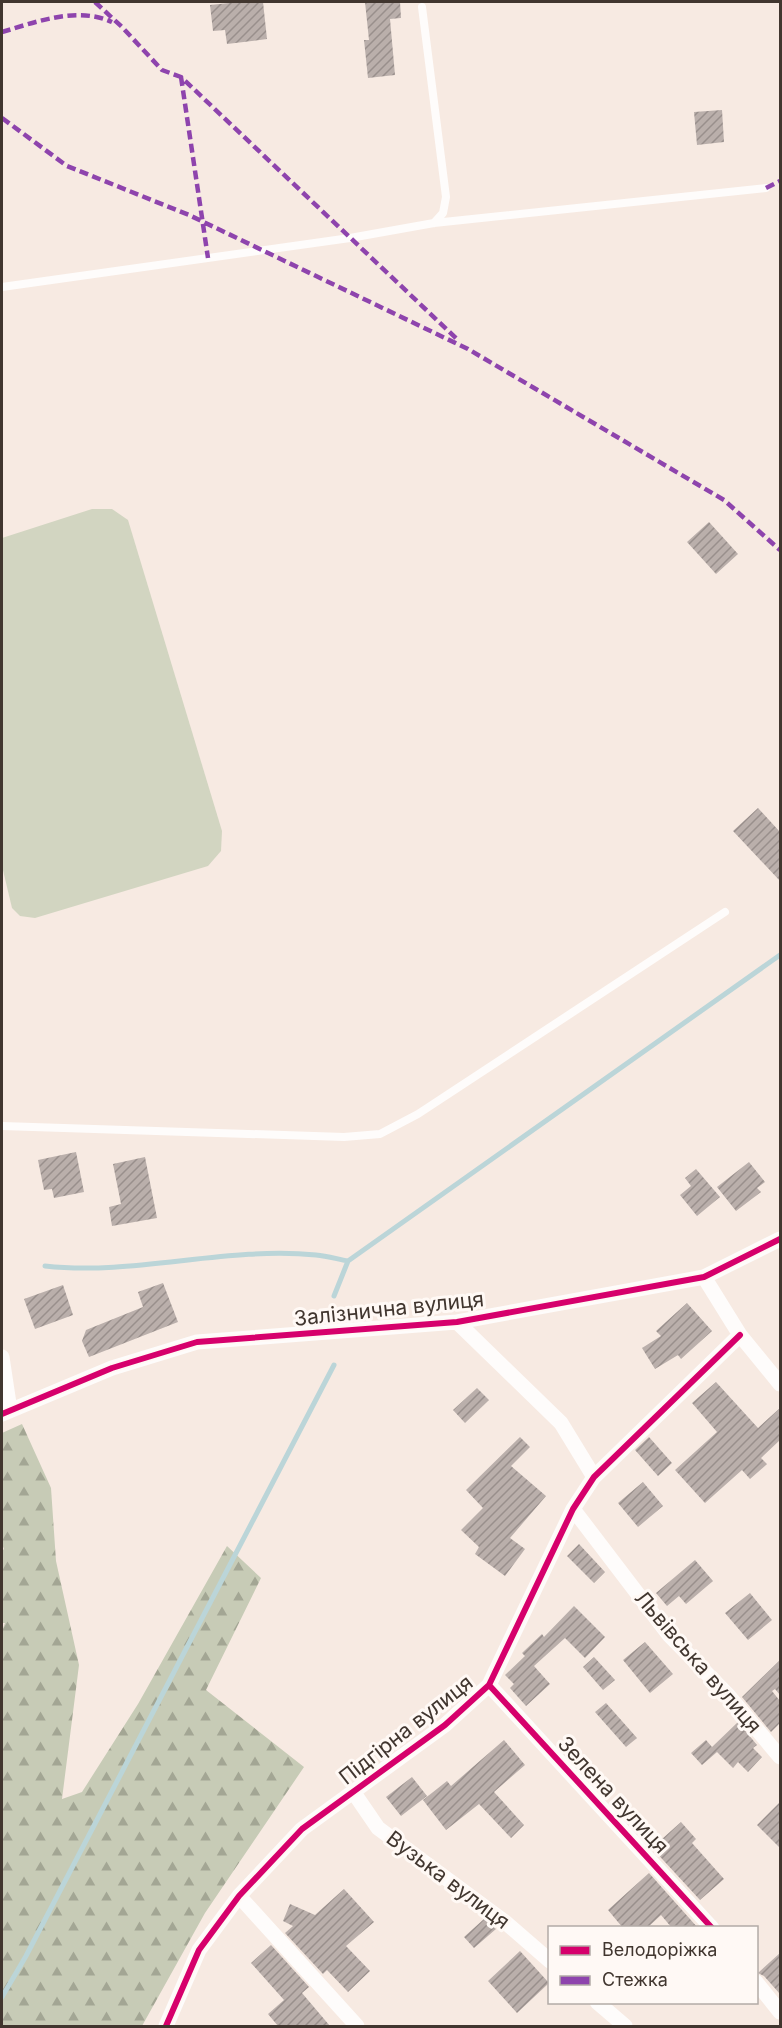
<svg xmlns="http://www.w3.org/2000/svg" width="782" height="2028" font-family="Inter,sans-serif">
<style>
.forest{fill:url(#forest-firs)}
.pitch{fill:#d2d5c1}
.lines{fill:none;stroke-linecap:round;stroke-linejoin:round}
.stream{stroke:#bbd5d8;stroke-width:5}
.building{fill:url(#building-hatch)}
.service{stroke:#fefcfb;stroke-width:8}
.minor{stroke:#fefcfb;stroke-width:15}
.quiet{stroke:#8e44ad;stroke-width:4.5;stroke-dasharray:9 4.5;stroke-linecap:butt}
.cycleway-casing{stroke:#fff9f5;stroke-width:10}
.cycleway{stroke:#d6006c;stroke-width:6}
.labels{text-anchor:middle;stroke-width:6;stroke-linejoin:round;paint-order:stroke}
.street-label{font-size:21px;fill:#41362f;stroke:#fff9f5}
</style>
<defs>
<pattern id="forest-firs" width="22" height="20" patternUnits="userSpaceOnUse" patternTransform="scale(1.5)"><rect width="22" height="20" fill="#c7cbb6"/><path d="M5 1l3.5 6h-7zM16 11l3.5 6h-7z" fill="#a3a694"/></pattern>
<pattern id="building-hatch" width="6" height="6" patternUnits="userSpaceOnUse" patternTransform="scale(1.5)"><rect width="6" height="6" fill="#baafab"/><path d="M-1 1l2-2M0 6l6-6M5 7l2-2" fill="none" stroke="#998f8c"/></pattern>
</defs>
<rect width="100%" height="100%" fill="#f7eae2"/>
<path class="forest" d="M22,1424L51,1488L56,1561L79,1665L62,1799L82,1792L138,1704L227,1546L261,1578L206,1690L304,1767L205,1913L142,2026H2V1631L5,1623H2V1551L4,1549L2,1544V1433Z"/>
<path class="pitch" d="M92,509H112L128,520L222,831L221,851L208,866L35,918L20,916L12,908L2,866V538Z"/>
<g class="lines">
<path class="stream" d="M45,1266C135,1276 225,1246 316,1255C327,1256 337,1259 348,1261
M334,1296L348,1261L780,955
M2,1997L26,1956L334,1365"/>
</g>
<path class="building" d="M239,2H263L267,39L227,44L225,30L213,31L210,5Z
M365,2H400L401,18L390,19L395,75L368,78L364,40H369Z
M722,110L724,142L697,145L694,112Z
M709,522L738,554L716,574L687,542Z
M758,808L780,832V881L733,831Z
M76,1152L84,1192L54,1198L52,1189L44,1190L38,1160Z
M145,1157L157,1218L112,1226L109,1207L121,1204L113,1164Z
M749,1162L765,1182L757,1188L761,1192L736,1211L717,1187Z
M696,1169L720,1197L697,1216L680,1195L691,1186L685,1178Z
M163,1283L178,1322L89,1357L82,1341L86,1330L143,1307L138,1292Z
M63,1285L73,1315L35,1329L24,1299Z
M687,1303L712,1331L681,1359L678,1355L655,1369L642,1348L661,1336L656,1331Z
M716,1382L758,1428L780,1408V1440L761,1458L767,1464L750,1479L742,1470L705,1503L675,1470L717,1432L692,1403Z
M477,1388L489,1400L465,1423L453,1410Z
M520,1437L530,1447L511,1466L546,1496L510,1538L525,1549L505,1576L475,1554L479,1547L461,1530L483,1508L466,1490Z
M649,1437L672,1463L658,1476L635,1450Z
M643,1482L663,1506L638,1527L618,1503Z
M579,1544L605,1572L594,1583L567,1556Z
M695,1560L713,1581L686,1604L679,1596L667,1606L656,1593Z
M750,1593L772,1620L748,1640L725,1613Z
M574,1606L605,1637L585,1658L565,1638L534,1666L550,1684L526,1706L510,1688L514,1684L505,1675L525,1656L522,1653L542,1634L544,1637Z
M645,1642L673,1674L650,1693L623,1660Z
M594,1657L615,1680L603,1690L583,1667Z
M780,1660V1695L775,1689L772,1691L780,1701V1723L771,1732L742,1697Z
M606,1703L637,1738L626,1747L595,1712Z
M738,1722L757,1745L753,1748L762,1757L748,1772L738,1762L733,1768L717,1752L702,1765L691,1753L706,1740L712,1747Z
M504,1740L525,1765L494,1792L524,1825L511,1838L479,1804L446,1830L423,1800L447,1781L451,1786Z
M412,1777L427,1796L401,1816L386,1797Z
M780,1802V1848L757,1825Z
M681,1822L696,1839L692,1843L724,1879L700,1900L652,1848Z
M649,1873L698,1928H672L661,1915L647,1928H623L608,1910Z
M344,1889L374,1922L346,1946L370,1971L348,1992L327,1970L323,1974L285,1933L293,1926L283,1921L290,1904L315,1915Z
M484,1919L496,1929L474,1948L464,1937Z
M271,1945L309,1987L302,1993L330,2026H278L268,2014L284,2000L251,1963Z
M520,1951L549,1983L517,2013L488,1981Z
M780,1953V1994L764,1976L758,1973Z"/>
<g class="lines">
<path class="service" d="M422,7L446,197L443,213L434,223
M2,287L350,238L434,223L766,188
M2,1126L344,1137L380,1134L418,1114L725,912"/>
<path class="minor" d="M704,1277L740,1335L780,1384
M457,1322L561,1423L594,1477
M2,1357L10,1410
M2,1414L112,1368L197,1342L457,1322L704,1277L780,1239
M573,1509L669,1635L728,1695L780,1757
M489,1685L712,1928
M354,1793L378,1828L505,1922L550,1961
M239,1896L357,2026
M756,1982L780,2012
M597,2002L625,2026
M166,2026L199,1950L239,1896L302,1829L445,1725L489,1685L573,1509L594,1477L740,1335"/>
<path class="quiet" d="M95,2L122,27L162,70L181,77L459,341
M2,32C36,22 77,6 112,22
M181,77L208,258
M2,118L67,166L189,215L468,349L724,500L780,550
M766,188L780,181"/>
<defs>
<path id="cycleway" d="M2,1414L112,1368L197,1342L457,1322L704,1277L780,1239
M489,1685L712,1928
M166,2026L199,1950L239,1896L302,1829L445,1725L489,1685L573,1509L594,1477L740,1335"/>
</defs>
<use href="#cycleway" class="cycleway-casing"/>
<use href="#cycleway" class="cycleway"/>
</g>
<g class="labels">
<g class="street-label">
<text transform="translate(389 1309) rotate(-6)" y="7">Залізнична вулиця</text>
<text transform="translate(698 1662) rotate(49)" y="7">Львівська вулиця</text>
<text transform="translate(406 1730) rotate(-38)" y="7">Підгірна вулиця</text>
<text transform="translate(613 1795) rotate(47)" y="7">Зелена вулиця</text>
<text transform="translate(448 1880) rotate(37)" y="7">Вузька вулиця</text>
</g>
</g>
<rect width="782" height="2028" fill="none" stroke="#41362f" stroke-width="6"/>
<rect x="548" y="1926" width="210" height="78" fill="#fff9f5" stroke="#b3aba6" stroke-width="1.5"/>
<rect x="560" y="1946" width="30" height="9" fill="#d6006c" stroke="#b3aba6" stroke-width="1.5"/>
<text x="602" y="1956" font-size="18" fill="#41362f">Велодоріжка</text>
<rect x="560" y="1976" width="30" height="9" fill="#8e44ad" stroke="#b3aba6" stroke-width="1.5"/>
<text x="602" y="1986" font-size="18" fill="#41362f">Стежка</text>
</svg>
